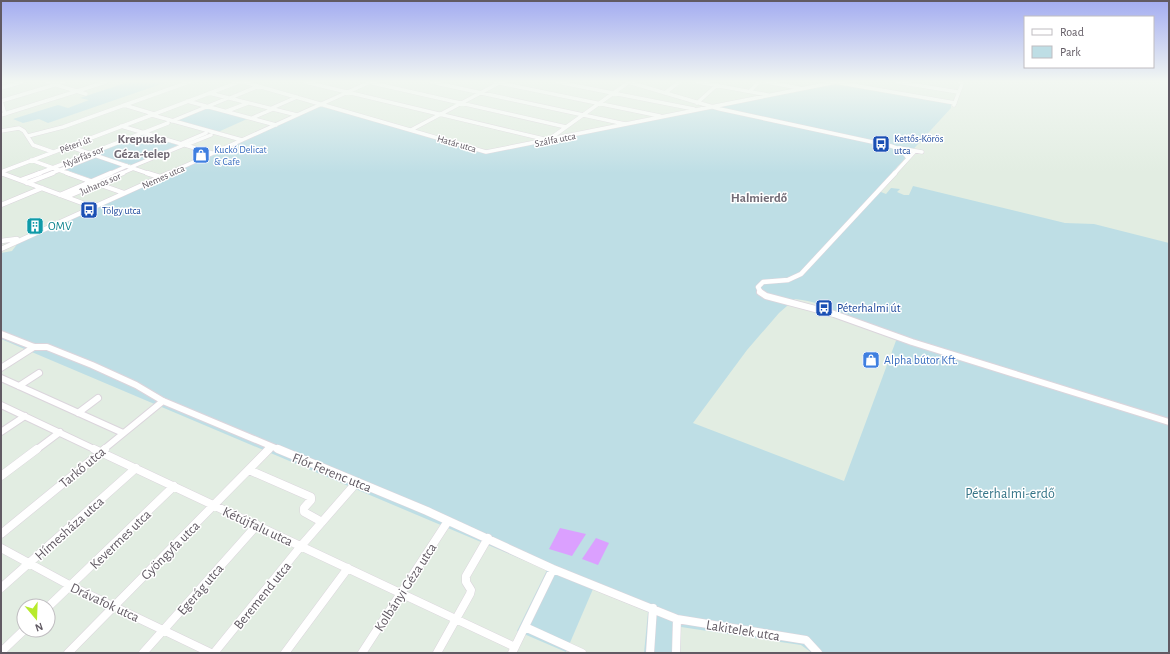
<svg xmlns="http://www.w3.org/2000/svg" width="1170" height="654" font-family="'Alegreya Sans',sans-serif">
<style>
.green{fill:#bedee5;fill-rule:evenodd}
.water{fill:#dba0ff}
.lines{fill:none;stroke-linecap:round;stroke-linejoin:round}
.minor-far3-casing{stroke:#dbd5dc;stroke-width:4.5}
.minor-far2-casing{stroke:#dbd5dc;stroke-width:5.5}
.minor-far1-casing{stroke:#dbd5dc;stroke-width:8}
.minor-casing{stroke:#dbd5dc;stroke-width:9}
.minor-far3{stroke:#fff;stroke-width:3.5}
.minor-far2{stroke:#fff;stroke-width:4.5}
.minor-far1{stroke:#fff;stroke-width:6}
.minor{stroke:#fff;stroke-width:8}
.labels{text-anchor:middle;stroke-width:3;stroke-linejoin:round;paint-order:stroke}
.far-transit-label{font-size:10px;fill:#164399;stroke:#fff;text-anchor:start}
.far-street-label{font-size:10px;fill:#615a63;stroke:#fff}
.far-shop-label{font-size:10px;fill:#366cbe;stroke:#fff;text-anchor:start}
.culture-label{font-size:12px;fill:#0d838f;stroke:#fff;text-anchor:start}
.transit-label{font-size:12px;fill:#164399;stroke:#fff;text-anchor:start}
.shop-label{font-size:12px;fill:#366cbe;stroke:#fff;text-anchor:start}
.far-district-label{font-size:13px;font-weight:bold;fill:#726b75;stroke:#fff}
.near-street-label{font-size:14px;fill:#615a63;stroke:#fff}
.near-park-label{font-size:14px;fill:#357487;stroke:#fff}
</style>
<rect width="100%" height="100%" fill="#e2ede2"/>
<path class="green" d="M128,82H167L48,123L39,119L23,123L13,119L58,105L68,108L89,100L80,98Z
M835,83L951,104V108L876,190L886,194L891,188L900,189L897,192L904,195H909L913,186L1065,223L1094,224L1169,243V653H812L801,645L681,627L680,653H644L648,612L593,589L566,652L517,631L547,570L1,339V253L12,251L18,243L320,106L489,153ZM795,299C815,301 829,307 845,318L844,321L897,338L844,481L693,423L747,350L779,313Z
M207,107L247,119L218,132L174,120Z
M142,135L178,145L132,165L95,154Z
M95,157L122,166L92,179L64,169Z"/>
<path class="water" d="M560,528L586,534L572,556L549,549Z
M596,538L609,543L598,565L582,559Z"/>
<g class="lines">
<defs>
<path id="minor-far3" d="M47,82L86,94
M244,82L486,152L836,82
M305,82L548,140
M368,82L566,127
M431,82L625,124
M495,82L660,116
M557,82L694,109
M628,82L720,109L891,146L902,150L907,157
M698,82L768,95
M766,82L799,88
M835,82L955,103
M897,82L958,92
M1,88L22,82
M750,91L759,82
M209,93L297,115
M665,93L679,82
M230,98L259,86
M1,101L64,82
M1,101L5,114
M187,101L276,125
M697,103L717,85
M124,105L154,114
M954,105L962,84L960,82
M272,108L297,97
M227,111L248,103
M1,115L106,82
M152,115L242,140
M252,118L273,109
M172,121L228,98
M121,126L212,153
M411,130L499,83
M1,131L19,128L24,131L33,145L53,152
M28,136L63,127L189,82
M548,140L629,82
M180,144L206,133
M186,145L211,135
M68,146L150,174
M899,148L922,152
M31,160L70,174
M131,167L184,145
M1,172L239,82
M1,173L3,174
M37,174L168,123
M50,174L95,156
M109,174L127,166
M120,174L134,168
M167,174L370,82
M894,174L915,151"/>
<path id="minor-far2" d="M1,173L93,207
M67,173L124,193
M147,173L160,177
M21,180L40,173
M27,183L53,173
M60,195L111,173
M66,197L123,173
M1,205L42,188
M1,241L17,239
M1,249L169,173
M761,293L758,287L763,282L788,280L801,274L895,173"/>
<path id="minor-far1" d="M760,292L766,296L834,314L912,342L1169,422
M1,334L34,347H47L92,365L136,385L163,401L280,450
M1,368L34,347
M1,378L123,433
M19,386L39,373
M1,405L96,450
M78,413L98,398
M1,432L25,416
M36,450L60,432
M103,450L163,401
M268,450L271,447"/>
<path id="minor" d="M94,449L515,647
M278,449L427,511L553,569L677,619L806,640L818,653
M249,470L311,497V500L304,508V512L322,522
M1,476L37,449
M1,534L105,449
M1,548L71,586L211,653
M1,588L136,468
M48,607L174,486
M525,627L582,653
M1,652L24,630
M68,653L269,449
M143,653L257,525
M214,653L301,546L357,482
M285,653L348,568
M362,653L448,521
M437,653L470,594L471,590L466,582V576L488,538
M512,653L553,569
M650,653L653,608
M676,653L677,619"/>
</defs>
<use href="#minor-far3" class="minor-far3-casing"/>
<use href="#minor-far2" class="minor-far2-casing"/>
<use href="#minor-far1" class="minor-far1-casing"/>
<use href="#minor" class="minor-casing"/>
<use href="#minor-far3" class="minor-far3"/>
<use href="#minor-far2" class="minor-far2"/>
<use href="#minor-far1" class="minor-far1"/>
<use href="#minor" class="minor"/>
</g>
<linearGradient id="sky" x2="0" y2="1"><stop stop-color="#a3acf1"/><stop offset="0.47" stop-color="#f2f7f2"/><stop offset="1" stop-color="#f2f7f2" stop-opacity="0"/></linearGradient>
<rect width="1170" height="173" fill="url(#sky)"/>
<defs>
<symbol id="bus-square" viewBox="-11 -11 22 22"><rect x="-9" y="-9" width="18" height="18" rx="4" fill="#1a4fb4" stroke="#fff"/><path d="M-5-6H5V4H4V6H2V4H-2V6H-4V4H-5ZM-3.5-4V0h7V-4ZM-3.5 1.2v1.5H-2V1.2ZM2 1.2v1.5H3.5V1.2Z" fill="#fff"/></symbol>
<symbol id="shop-square" viewBox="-11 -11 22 22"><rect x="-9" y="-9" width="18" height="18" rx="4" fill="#3f7fe0" stroke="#fff"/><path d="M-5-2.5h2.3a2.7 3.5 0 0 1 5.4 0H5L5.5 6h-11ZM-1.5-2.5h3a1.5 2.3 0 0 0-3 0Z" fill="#fff"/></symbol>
<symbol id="building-square" viewBox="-11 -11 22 22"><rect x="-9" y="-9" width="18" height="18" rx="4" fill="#0f9aa8" stroke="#fff"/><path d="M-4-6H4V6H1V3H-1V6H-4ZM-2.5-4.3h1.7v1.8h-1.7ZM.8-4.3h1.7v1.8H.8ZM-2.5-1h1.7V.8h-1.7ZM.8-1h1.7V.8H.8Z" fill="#fff"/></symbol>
</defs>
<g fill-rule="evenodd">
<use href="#bus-square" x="871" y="134" width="20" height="20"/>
<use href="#shop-square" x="191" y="145" width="20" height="20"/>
<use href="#bus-square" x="79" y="200" width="20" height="20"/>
<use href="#building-square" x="25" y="216" width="20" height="20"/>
<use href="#bus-square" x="814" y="298" width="20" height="20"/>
<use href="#shop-square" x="861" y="350" width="20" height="20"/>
</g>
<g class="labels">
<g class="far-transit-label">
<text x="894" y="142">Kettős-Körös<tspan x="894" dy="12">utca</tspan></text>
<text x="102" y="214">Tölgy utca</text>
</g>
<g class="far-street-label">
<text transform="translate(555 139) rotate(-11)" y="4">Szálfa utca</text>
<text transform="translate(457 143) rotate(16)" y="4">Határ utca</text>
<text transform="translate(75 144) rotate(-21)" y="4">Péteri út</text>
<text transform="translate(83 156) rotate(-22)" y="4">Nyárfás sor</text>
<text transform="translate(163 176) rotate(-24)" y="4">Nemes utca</text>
<text transform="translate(100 183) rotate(-23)" y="4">Juharos sor</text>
</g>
<g class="far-shop-label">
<text x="214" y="153">Kuckó Delicat<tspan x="214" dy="12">&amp; Cafe</tspan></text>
</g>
<g class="culture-label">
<text x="48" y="230">OMV</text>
</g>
<g class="transit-label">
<text x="837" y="312">Péterhalmi út</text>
</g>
<g class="shop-label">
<text x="884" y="364">Alpha bútor Kft.</text>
</g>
<g class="far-district-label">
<text x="142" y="143">Krepuska<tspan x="142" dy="15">Géza-telep</tspan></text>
<text x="759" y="202">Halmierdő</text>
</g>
<g class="near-street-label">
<text transform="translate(82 467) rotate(-40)" y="5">Tarkő utca</text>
<text transform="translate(332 472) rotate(22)" y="5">Flór Ferenc utca</text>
<text transform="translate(258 526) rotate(25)" y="5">Kétújfalu utca</text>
<text transform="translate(69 528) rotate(-42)" y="5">Hímesháza utca</text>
<text transform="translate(120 539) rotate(-44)" y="5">Kevermes utca</text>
<text transform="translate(170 550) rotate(-45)" y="5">Gyöngyfa utca</text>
<text transform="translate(405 587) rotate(-57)" y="5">Kolbányi Géza utca</text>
<text transform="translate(200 589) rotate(-49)" y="5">Egerág utca</text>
<text transform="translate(262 595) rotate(-51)" y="5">Beremend utca</text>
<text transform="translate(105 602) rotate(25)" y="5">Drávafok utca</text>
<text transform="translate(743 630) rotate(9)" y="5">Lakitelek utca</text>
</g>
<g class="near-park-label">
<text x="1010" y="498">Péterhalmi-erdő</text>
</g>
</g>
<rect width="1170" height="654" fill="none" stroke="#615a63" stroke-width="4"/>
<rect x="1024" y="16" width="130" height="52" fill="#ffffff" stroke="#c0bdc1"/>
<rect x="1032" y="29" width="20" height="6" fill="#ffffff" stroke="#c0bdc1"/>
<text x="1060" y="36" font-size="12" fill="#615a63">Road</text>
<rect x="1032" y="46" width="20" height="12" fill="#bedee5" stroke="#c0bdc1"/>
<text x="1060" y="56" font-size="12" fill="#615a63">Park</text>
<g transform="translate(36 618) rotate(161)"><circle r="19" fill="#ffffff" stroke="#c0bdc1"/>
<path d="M0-3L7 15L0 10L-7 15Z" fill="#b7ea2c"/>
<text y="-6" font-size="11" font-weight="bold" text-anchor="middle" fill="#615a63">N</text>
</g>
</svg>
